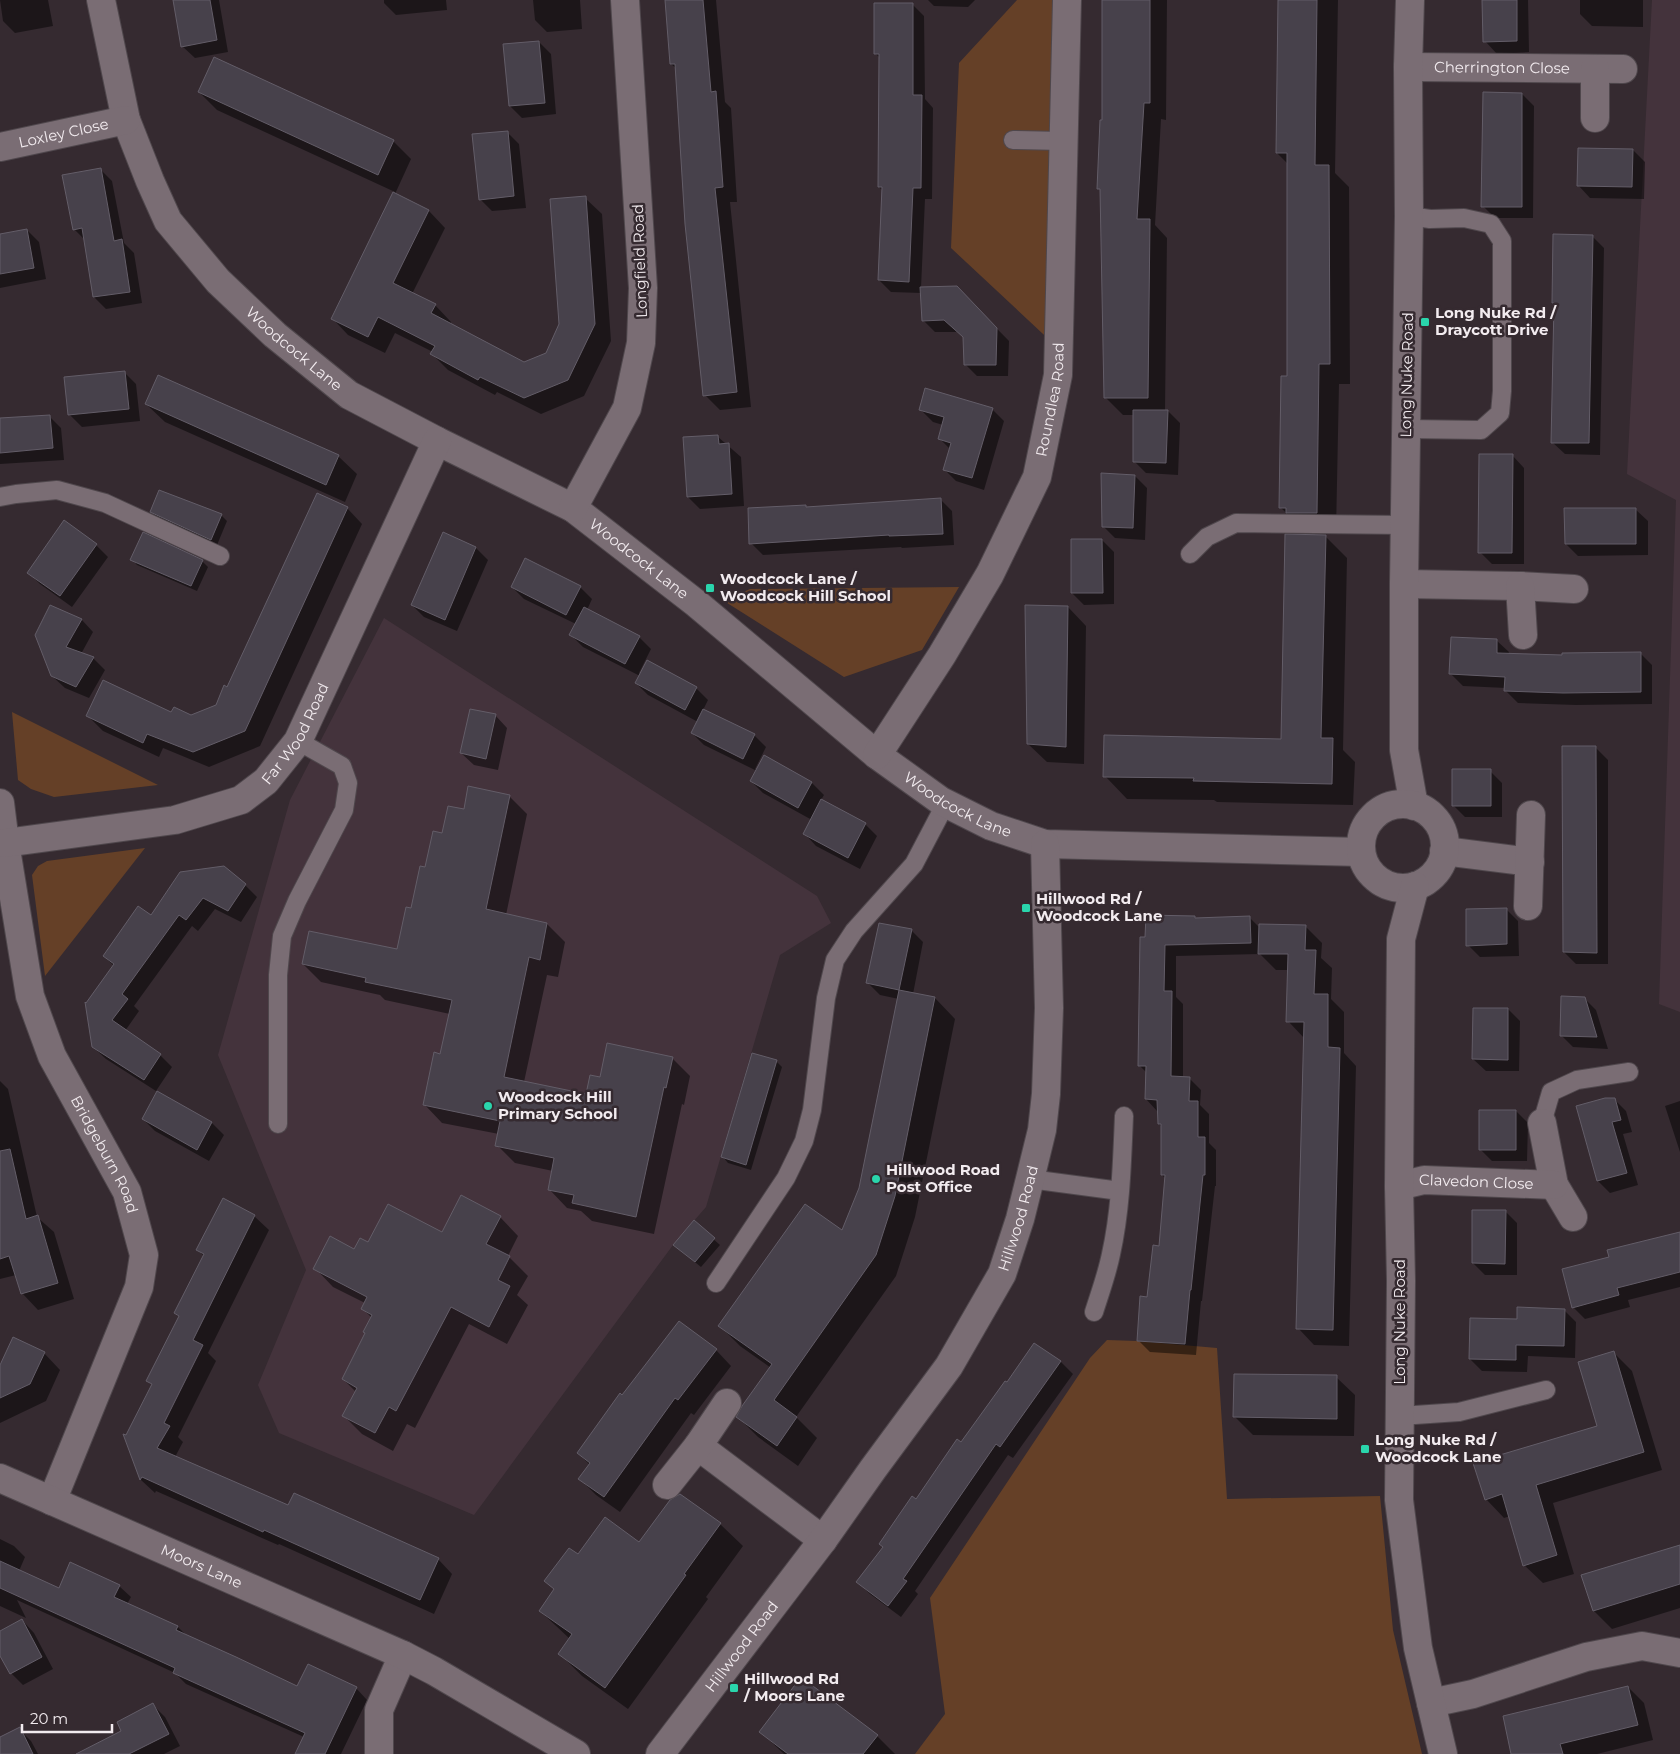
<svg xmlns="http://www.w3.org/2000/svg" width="1680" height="1754" font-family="Montserrat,sans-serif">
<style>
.built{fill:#44333c}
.green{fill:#654027}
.shadow{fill:#0007}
.building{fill:#47414b;stroke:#635d68}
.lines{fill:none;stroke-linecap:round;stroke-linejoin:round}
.lane-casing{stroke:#4f474c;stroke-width:20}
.street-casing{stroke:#4f474c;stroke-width:30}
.secondary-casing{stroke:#4f474c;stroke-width:30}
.lane{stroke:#7a6d74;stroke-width:18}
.street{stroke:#7a6d74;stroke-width:28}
.secondary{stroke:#7a6d74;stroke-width:28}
.poi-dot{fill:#2ad5ac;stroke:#352a30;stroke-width:2}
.labels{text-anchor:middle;stroke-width:5;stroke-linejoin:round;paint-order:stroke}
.street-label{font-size:15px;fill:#f2ebef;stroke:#352a30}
.poi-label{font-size:15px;font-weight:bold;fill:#f2ebef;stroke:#352a30;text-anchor:start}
</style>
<rect width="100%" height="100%" fill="#352a30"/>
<path class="built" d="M1652,0H1680V1012L1659,1004L1676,500L1627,474Z
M384,618L817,896L831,923L780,955L706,1207L673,1245L474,1515L279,1433L258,1385L306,1270L218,1055L290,800Z"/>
<path class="green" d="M1017,0H1067L1058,348L951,248L959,63Z
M959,587L922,650L844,677L724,601L750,589Z
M12,712L158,785L54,797L31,789L18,780Z
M145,848L45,976L32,875L38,866L47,861Z
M1107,1340L1137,1341L1217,1348L1227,1499L1380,1496L1393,1630L1422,1754H915L945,1714L930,1598L1090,1358Z"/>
<path class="shadow" d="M0,0H48L53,26L15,33L3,21Z
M175,0H219L228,52L195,58L182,46Z
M384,0H446L447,10L396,15L384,3Z
M533,0H580L582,29L547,32L535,20Z
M666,0H716L725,102L731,108L737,202H730L751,407L720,410L705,395L677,69L671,64Z
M928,0H975L968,7L934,6Z
M1104,0H1167L1166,120L1161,119L1155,225L1167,238L1165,411H1168L1180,423L1178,475L1146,473L1134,461V415H1123L1106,398L1102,192L1099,188L1103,121Z
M1279,0H1338L1335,173L1349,187L1350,384H1339L1336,533H1307L1280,507L1289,378L1288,164L1277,153Z
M1483,0H1528L1529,52L1497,54L1485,41Z
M1580,0H1643V27L1592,26L1580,14Z
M912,4L924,16L925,99L933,108L932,199H925L921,288L956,287L1009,341L1008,376H977L965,364V338L957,332H935L923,320L921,293L891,292L879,280L883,191L879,187L881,59L876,54Z
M539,42L551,54L556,114L522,118L510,106Z
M199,92L393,141L411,159L395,194L429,211L445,228L412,294L435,305L451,322L450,324L524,363L547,354L561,324L585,198L602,214L611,341L584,396L541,414L497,392L495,395L448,370L432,354L433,352L395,333L385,353L348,335L332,318L395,192L217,110Z
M1522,94L1534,106L1533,218H1495L1483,206Z
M507,132L519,144L526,208L492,211L480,199Z
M1633,150L1645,162L1644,199L1590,198L1578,185Z
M100,169L112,181L124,243L134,253L142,303L106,309L94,297L85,240L74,229Z
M27,230L39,242L46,279L0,288V235Z
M1592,236L1604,248L1600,455L1565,454L1552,442Z
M124,372L136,384L140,421L82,427L70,415Z
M158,377L338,456L357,474L345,502L165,422L146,404Z
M992,409L1004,421L984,490L956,481L944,469L950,449L939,438L943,425L933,422L921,410Z
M49,416L61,428L64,460L0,464V420Z
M717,436L741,457L744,506L700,509L688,497Z
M1512,455L1524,468V564H1492L1480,552Z
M1135,476L1147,488L1145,540L1115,538L1103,526Z
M160,492L222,516L227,521L217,545L157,518L152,512Z
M940,499L952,511L954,545L902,548L901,547L763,555L751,543L805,506L808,508Z
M347,508L362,524L260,746L209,767L163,748L159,757L103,731L88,716L172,714L191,716L217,706Z
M1635,509L1648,521V555L1578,556L1566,544Z
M1325,536L1347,558L1343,750L1355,762L1353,805L1217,802L1214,800L1127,799L1105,776L1282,740Z
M1102,540L1114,552V604L1084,605L1072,593Z
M96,545L108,557L72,607L40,584L28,572Z
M476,548L488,560L457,631L424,617L412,605Z
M132,559L202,561L208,567L197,591L137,565Z
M512,587H580L592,599L587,610L639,637L651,649L639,673L696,688L708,700L703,710L754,735L766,747L755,769L757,770L764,757L812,783L824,795L821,800L865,824L877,836L860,869L816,846L804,833L812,820L763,793L751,781L757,771L704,745L692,733L698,722L648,695L636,683L640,676L583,647L571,635L576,624L524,599Z
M1068,607L1086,626L1084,764L1047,762L1028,744Z
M82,620L93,632L81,654L93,658L105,670L89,698L65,688L52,676L36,635Z
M1496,640L1509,652L1508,655L1564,656L1640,653L1652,665V704L1576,705L1518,703L1506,691V688L1463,686L1451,674Z
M495,715L507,728L498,770L474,765L461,753Z
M1595,747L1608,760V964H1576L1564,952Z
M1490,771L1502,783V817H1465L1453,805Z
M509,796L527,814L506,915L547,924L565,942L558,977L547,975L524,1082L587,1095L601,1079L672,1058L690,1076L684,1105L682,1104L654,1234L592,1221L581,1211L567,1208L549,1189L553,1171L515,1163L497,1145L499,1134L442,1123L424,1104L441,1055L450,1014L385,1000L380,995L321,982L303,964L398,951L426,869L443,835L464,810Z
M181,873L245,885L257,897L241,922L215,909L198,931L192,926L134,1006L139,1011L125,1031L160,1055L172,1067L156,1091L106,1059L93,1047L114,966L104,956L151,917Z
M1506,909L1518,921L1519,956L1480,957L1468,945Z
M1195,917L1197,919L1250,918L1260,928L1305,926L1322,943L1321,958L1332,968L1331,999L1344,1012V1053L1356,1066L1349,1346L1314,1345L1298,1328L1304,1038L1288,1021L1289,970H1276L1260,954L1176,956V997L1183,1004V1078H1189L1201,1090L1200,1105L1209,1114V1143L1216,1150V1186H1215L1202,1301H1201L1196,1355L1150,1352L1138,1340L1160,1247L1166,1179L1162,1175V1127L1159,1124L1157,1111L1146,1099L1147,1073L1140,1066L1146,938Z
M911,930L923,942L913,994L935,998L955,1019L915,1217L896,1276L796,1417L817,1438L798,1466L758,1437L738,1417L771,1368L740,1346L720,1326L842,1232L860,1189L899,999L880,995L868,983Z
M1584,998L1596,1010L1608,1049L1573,1047L1561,1035Z
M1508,1009L1520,1021L1519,1071H1486L1473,1059Z
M776,1061L782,1067L751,1170L728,1163L723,1157Z
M0,1081L8,1089L37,1217L54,1232L74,1299L38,1310L22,1293L16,1275L0,1279Z
M158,1093L212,1123L224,1135L209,1161L155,1131L143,1119Z
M1614,1099L1626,1111L1632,1132L1623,1134L1638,1185L1610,1193L1598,1181Z
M1680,1101V1152L1665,1106Z
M1516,1111L1528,1123L1527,1161H1492L1480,1149Z
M461,1197L500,1217L518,1236L508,1256L528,1276L517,1295L528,1305L507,1344L469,1324L415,1428L407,1424L393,1451L362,1434L344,1416L356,1392L343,1379L366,1333L372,1318L362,1308L365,1303L333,1287L315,1268L369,1244L442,1234Z
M1505,1211L1517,1223V1275H1485L1473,1263Z
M254,1216L269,1230L208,1353L216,1361L178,1437L183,1442L175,1457L289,1506L438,1559L452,1574L434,1614L279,1544L278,1545L156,1491L155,1493L141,1480L126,1436L152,1385L148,1381L180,1318L175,1313L204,1256L198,1250Z
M694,1222L720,1245L701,1267L680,1250Z
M1680,1233V1287L1628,1300L1630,1307L1585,1319L1573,1307L1610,1258Z
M1564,1310L1576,1322L1575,1358L1528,1356L1527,1372L1482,1371L1470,1359L1518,1320Z
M1034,1344L1061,1362L1073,1374L1013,1458L1008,1455L915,1591L918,1594L901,1617L870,1594L858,1582L916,1501L1008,1384Z
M716,1350L731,1366L694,1415L691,1413L620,1512L596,1495L580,1479L590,1465L578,1453L623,1396Z
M44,1353L60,1370L46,1401L0,1423V1363Z
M1614,1353L1632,1371L1662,1470L1553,1503L1574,1574L1543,1583L1524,1565L1510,1516L1504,1518L1486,1499L1599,1427Z
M1336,1377L1355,1395L1354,1436L1253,1435L1235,1417Z
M720,1524L743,1546L706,1597L708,1599L628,1709L582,1676L560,1654L570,1639L540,1611L555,1590L546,1581L578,1556L640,1544Z
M0,1539L14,1546L25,1557L19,1571L59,1590L119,1586L131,1597L127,1604L178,1627L187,1636L298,1688H356L367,1700L341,1754H297L304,1737L186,1684L175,1673L17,1600L26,1618L0,1606Z
M1680,1546V1608L1612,1629L1594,1611L1583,1576Z
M22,1620L34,1633L53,1669L23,1685L11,1673L0,1653V1632Z
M1628,1687L1644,1703L1653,1740L1597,1754H1514Z
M153,1705L165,1717L180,1746L164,1754H82L123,1732Z
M19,1729L31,1741L38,1754H0V1739Z
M761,1732L877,1736L895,1754H784Z"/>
<path class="building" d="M173,0H210L217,40L181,47Z
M665,0H703L711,92L716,91L723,187L715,188L737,392L703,396L685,224L675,64H670Z
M1102,0H1150V103H1144L1137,219H1150L1148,398H1104L1100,189H1097L1100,120H1102Z
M1278,0H1317L1315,165H1329L1330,364H1319L1317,513H1286V508H1279L1281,376H1287V153H1276Z
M1482,0H1517V41L1483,42Z
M874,3H913V95H922L921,188H913L909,282L878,280L882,187H878L879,54H874Z
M539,41L545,103L509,106L503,44Z
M214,57L394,140L378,175L198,92Z
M1483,92L1522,93V207H1481Z
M508,131L514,196L479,200L472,134Z
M1578,148L1633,149L1632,187L1577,186Z
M101,168L114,241L122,239L130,292L93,297L82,228L73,230L62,175Z
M393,192L429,210L393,283L436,304L431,313L524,362L546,353L559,324L550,199L586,196L595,324L568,380L524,398L480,377L478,380L430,354L435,346L378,317L368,337L331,319Z
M27,229L34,268L0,274V234Z
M1553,234L1593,235L1589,443H1551L1554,303H1552Z
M957,286L997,328L996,365H964L963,337L944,320L922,321L920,287Z
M125,371L129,409L68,415L64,377Z
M158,375L339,455L326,485L145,404Z
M925,388L993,408L972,478L943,470L951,443L938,439L944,417L919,410Z
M1133,410H1168L1166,463L1133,462Z
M50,415L53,448L0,453V418Z
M718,435L719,444L729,443L732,494L687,497L683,437Z
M1479,454H1513L1512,553H1478Z
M1101,473L1135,475L1133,528L1102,527Z
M159,490L222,514L211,540L150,512Z
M317,493L348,507L245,731L193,752L147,734L143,743L86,716L103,680L171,712L174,707L191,715L216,705L224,685L227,687Z
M941,498L943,534L889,536V535L749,544L748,508L806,505V507Z
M1564,508H1636V544H1565Z
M64,520L97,544L60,596L27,573Z
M143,532L203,560L191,586L130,560Z
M443,532L476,547L445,620L411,605Z
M1285,534L1326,535L1321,738H1333L1332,784L1193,781L1194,778L1103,777L1104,735L1281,739Z
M1071,539H1102L1103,593H1071Z
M525,558L581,586L566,615L511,587Z
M50,605L82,619L66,647L94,657L76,687L51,676L35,635Z
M1025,605L1068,606L1066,747L1027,744Z
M584,607L640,636L625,664L569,635Z
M1451,637L1497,639V653L1562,655V653L1641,652V692L1563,693L1504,691L1505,677L1449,674Z
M647,660L697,687L685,710L635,683Z
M470,709L496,714L486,759L460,753Z
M703,709L755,734L743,759L691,733Z
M1562,746H1596L1597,953L1563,952Z
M764,755L812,782L798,808L750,781Z
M1452,769H1491V806H1452Z
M468,786L510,795L486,909L547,923L540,960L529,957L504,1077L586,1094L590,1075L600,1077L607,1043L673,1057L666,1088L664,1087L636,1217L572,1203L574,1195L548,1190L554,1158L495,1146L500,1121L423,1105L434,1052L440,1054L452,1000L365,982L366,978L302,964L309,931L397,949L406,907L411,908L420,866L425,867L433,831L442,833L448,806L464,809Z
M821,799L866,823L848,858L803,834Z
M224,866L246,884L228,911L203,898L186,920L179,915L122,994L128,999L112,1020L161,1054L144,1080L92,1047L85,1002L86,1003L114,964L103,956L138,906L151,915L180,872Z
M1507,908V944L1466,946V909Z
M1146,915L1195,916V918L1250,916L1251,943L1165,945L1164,991H1172L1171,1076L1190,1077L1189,1101H1198V1137H1205V1175H1203L1191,1290H1190L1185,1344L1137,1341L1140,1296L1147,1297L1153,1245L1159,1246L1165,1175H1161V1124H1158L1157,1100L1145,1099L1146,1066H1138L1140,937H1145Z
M879,923L912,929L899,990L866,983Z
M1259,924L1306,925L1305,950H1316L1314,994H1328V1047L1340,1048L1333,1330L1296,1329L1304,1022H1286L1288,954H1258Z
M899,990L935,997L895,1196L876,1255L774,1400L797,1417L777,1446L736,1417L742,1406L772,1364L718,1326L805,1204L842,1230L859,1188Z
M1561,996L1585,997L1597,1037L1560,1036Z
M1473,1008H1508V1060L1472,1059Z
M752,1053L777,1060L746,1165L721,1157Z
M157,1091L212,1122L197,1150L142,1119Z
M1605,1098H1615L1621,1120L1612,1122L1627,1173L1597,1181L1576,1106Z
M1479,1110H1516V1150H1479Z
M10,1149L26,1219L38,1215L58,1283L21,1294L9,1256L0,1259V1151Z
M461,1195L501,1216L486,1244L510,1256L498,1280L510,1286L489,1327L451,1307L396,1411L389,1407L375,1433L342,1416L357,1388L342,1379L365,1333L363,1332L372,1315L361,1309L367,1297L313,1269L330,1236L354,1249L360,1238L368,1242L388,1204L442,1232Z
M223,1198L255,1215L193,1340L203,1345L164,1423L170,1426L157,1448L288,1505L294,1493L439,1558L420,1600L264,1530L263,1532L142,1477L140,1480L123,1434L126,1435L152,1384L146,1381L179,1316L174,1313L204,1254L196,1250Z
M1472,1210H1506L1505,1264L1472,1263Z
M694,1220L715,1238L695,1262L673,1245Z
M1680,1232V1272L1617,1288L1619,1295L1572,1308L1562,1269L1609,1257L1607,1250Z
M1517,1307L1565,1309L1564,1346L1516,1345V1360L1469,1359L1470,1318L1517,1319Z
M679,1321L717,1349L678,1400L675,1398L604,1497L578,1479L590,1463L577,1453L620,1393L622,1395Z
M13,1337L45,1352L30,1384L0,1398V1365Z
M1034,1343L1061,1361L1000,1447L996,1444L903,1579L907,1581L888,1606L856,1582L883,1547L879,1544L912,1496L916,1499L957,1439L961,1442L1005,1381L1007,1382Z
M1614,1351L1644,1452L1536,1485L1557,1555L1523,1566L1502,1494L1485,1500L1473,1463L1597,1426L1578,1362Z
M1234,1374L1337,1375V1419L1233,1417Z
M680,1494L721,1523L684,1574L686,1575L605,1688L558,1654L572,1634L539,1611L554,1589L544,1581L569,1548L578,1554L605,1517L639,1542L670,1500Z
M1680,1545V1584L1593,1611L1581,1575Z
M0,1561L59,1588L70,1562L120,1585L114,1597L178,1626L176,1630L236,1657L297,1686L308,1664L357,1687L325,1754H295L305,1733L173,1673L175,1668L0,1588Z
M22,1619L42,1657L10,1674L0,1656V1631Z
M801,1677L878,1735L863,1754H788L759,1732Z
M1628,1686L1638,1725L1560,1744L1563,1754H1511L1503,1716Z
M153,1703L169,1734L129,1754H76L121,1731L117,1722Z
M20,1727L33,1754H0V1737Z"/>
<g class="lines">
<defs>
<path id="lane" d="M1013,140L1063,141
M1407,429L1481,430L1500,413L1502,391V241L1491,224L1464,218L1430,219L1409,216
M0,497L16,494L57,490L105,503L220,556
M1190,554L1207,537L1236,523L1405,525
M1542,1123L1551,1092L1577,1080L1629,1072
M278,1124V975L282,936L297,901L344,810L348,783L342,766L298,741
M1030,1179L1120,1191
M716,1283L786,1178L804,1141L812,1110L826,998L835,960L854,931L914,864L946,803
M1094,1312C1100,1293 1107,1274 1111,1254C1121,1209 1122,1162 1124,1116
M1400,1416L1459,1412L1546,1390"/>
<g id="street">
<path id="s1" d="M101,0L126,120L150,181L168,221L218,281L275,335L349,395L437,441L573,508L697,604L877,755L941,801L991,826L1045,844L1361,852"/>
<path id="s2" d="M1408,67L1623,69"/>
<path d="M1595,69V118"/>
<path id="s3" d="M0,147L126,120"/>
<path d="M573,508L627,408L641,343L643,288L625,0"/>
<path d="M1404,584L1520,586L1574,589"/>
<path d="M1520,586L1523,635"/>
<path id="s4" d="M877,755L942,655L990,574L1037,477L1058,375L1067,0"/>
<path id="s5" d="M0,803L5,843L30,996L52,1056L127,1192L144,1255L139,1287L52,1501"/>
<path id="s6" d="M5,843L175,820L241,800L266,781L298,741L437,441"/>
<path d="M1444,851L1530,862"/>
<path d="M1528,906L1531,815"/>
<path d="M1542,1123L1554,1185L1573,1217"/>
<path id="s7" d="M1399,1186L1424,1180L1554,1185"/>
<path d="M698,1446L823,1540"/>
<path d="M667,1485L698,1446L727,1403"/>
<path d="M1431,1703L1473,1694L1586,1657L1642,1646L1680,1653"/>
<path d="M379,1754V1710L403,1655"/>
<path id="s8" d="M660,1754L823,1540L873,1469L949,1366L1002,1274L1020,1219L1030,1179L1042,1130L1046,1094L1049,1008L1045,844"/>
</g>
<g id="secondary">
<path d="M1410,0L1408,67L1409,216L1404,584V750L1414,806"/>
<circle cx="1403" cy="846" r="42"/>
<path d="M1415,886L1401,939L1399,1186L1401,1281L1399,1500L1418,1648L1443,1754"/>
<path id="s9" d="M0,1478L403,1655L434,1671L576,1754"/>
</g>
</defs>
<use href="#lane" class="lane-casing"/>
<use href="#street" class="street-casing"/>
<use href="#secondary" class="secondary-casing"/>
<use href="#lane" class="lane"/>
<use href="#street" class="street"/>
<use href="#secondary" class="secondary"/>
</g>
<g class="poi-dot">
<rect x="1420" y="317" width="10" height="10" rx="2.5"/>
<rect x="705" y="583" width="10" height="10" rx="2.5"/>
<rect x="1021" y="903" width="10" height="10" rx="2.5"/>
<circle cx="488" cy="1106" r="5"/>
<circle cx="876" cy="1179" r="5"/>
<rect x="1360" y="1444" width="10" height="10" rx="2.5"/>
<rect x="729" y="1683" width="10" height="10" rx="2.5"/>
</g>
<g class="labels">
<g class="street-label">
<text dy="5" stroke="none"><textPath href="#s2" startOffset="94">Cherrington Close</textPath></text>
<text dy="5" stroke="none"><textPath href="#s3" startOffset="65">Loxley Close</textPath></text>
<text transform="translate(640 261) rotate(-92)" y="5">Longfield Road</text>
<text dy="5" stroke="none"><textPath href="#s1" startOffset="412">Woodcock Lane</textPath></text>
<text transform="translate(1407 375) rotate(-89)" y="5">Long Nuke Road</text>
<text dy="5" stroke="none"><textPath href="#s4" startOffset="400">Roundlea Road</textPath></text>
<text dy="5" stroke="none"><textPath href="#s1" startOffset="818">Woodcock Lane</textPath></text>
<text dy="5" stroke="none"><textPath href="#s6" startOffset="328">Far Wood Road</textPath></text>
<text dy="5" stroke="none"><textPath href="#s1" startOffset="1222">Woodcock Lane</textPath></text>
<text dy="5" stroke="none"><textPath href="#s5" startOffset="371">Bridgeburn Road</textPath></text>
<text dy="5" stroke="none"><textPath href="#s7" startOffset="78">Clavedon Close</textPath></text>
<text dy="5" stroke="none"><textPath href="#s8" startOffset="648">Hillwood Road</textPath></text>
<text transform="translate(1400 1322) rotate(-90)" y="5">Long Nuke Road</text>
<text dy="5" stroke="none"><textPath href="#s9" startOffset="220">Moors Lane</textPath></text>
<text dy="5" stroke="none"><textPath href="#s8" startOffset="135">Hillwood Road</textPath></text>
</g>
<g class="poi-label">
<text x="1435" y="318">Long Nuke Rd /<tspan x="1435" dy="17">Draycott Drive</tspan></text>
<text x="720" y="584">Woodcock Lane /<tspan x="720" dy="17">Woodcock Hill School</tspan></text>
<text x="1036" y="904">Hillwood Rd /<tspan x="1036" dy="17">Woodcock Lane</tspan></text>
<text x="498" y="1102">Woodcock Hill<tspan x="498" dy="17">Primary School</tspan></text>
<text x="886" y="1175">Hillwood Road<tspan x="886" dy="17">Post Office</tspan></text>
<text x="1375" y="1445">Long Nuke Rd /<tspan x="1375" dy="17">Woodcock Lane</tspan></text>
<text x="744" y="1684">Hillwood Rd<tspan x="744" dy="17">/ Moors Lane</tspan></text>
</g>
</g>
<path d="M22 1724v8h90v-8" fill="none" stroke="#f2ebef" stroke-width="2.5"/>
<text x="30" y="1724" font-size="15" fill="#f2ebef" stroke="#352a30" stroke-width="4" paint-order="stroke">20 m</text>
</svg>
